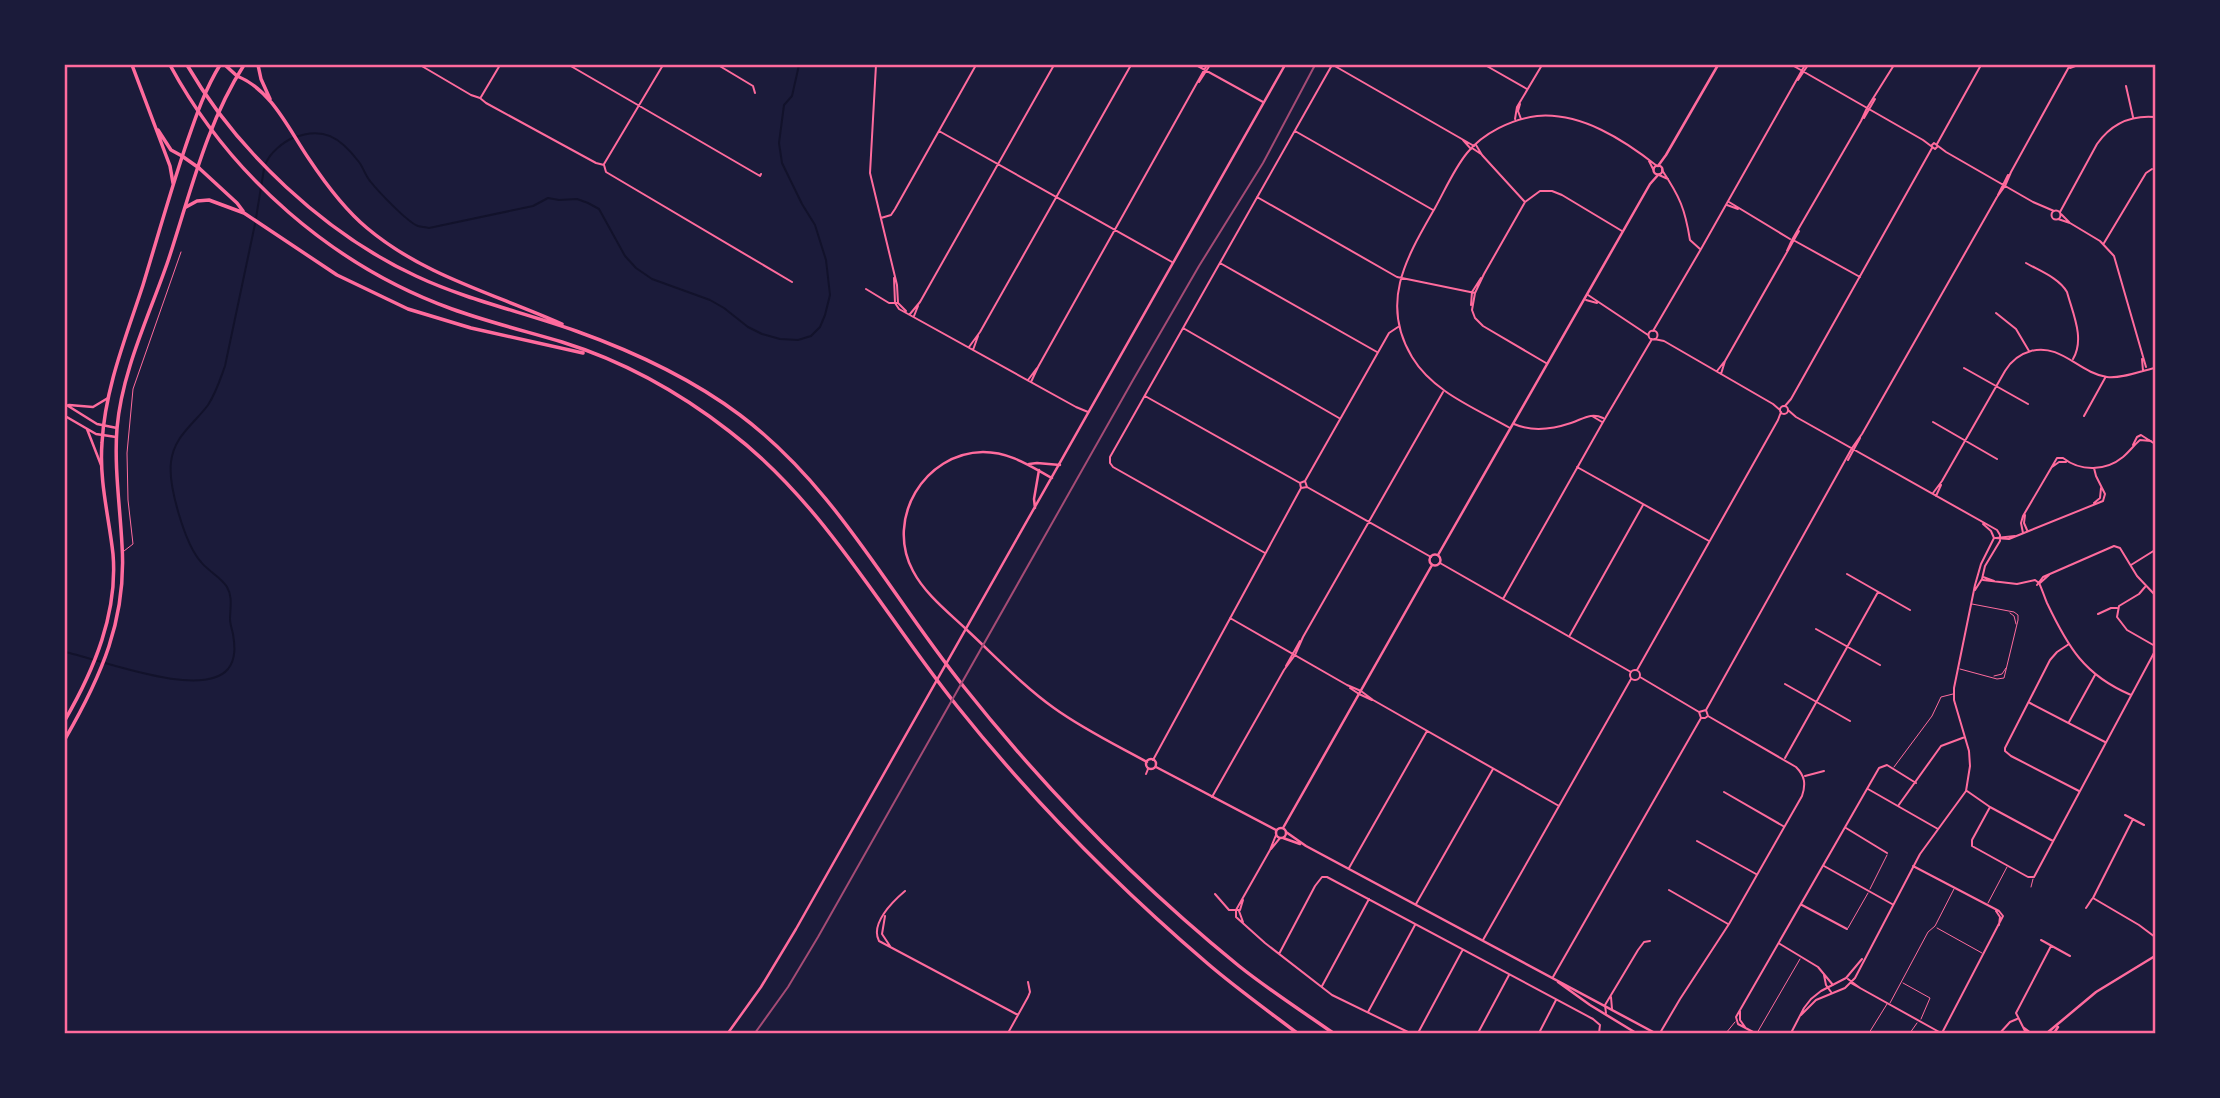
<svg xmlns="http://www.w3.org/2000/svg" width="2220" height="1098" font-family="'Exo 2',sans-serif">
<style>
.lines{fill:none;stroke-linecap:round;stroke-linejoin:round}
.stream{stroke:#12122b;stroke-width:2}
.service{stroke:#ff6b9d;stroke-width:1}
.minor{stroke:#ff6b9d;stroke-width:2}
.tertiary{stroke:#ff6b9d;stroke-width:2.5}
.trunk{stroke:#ff6b9d;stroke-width:3.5}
.motorway{stroke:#ff6b9d;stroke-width:3.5}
.rail{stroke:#a44b75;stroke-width:2}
.neatline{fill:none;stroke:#ff6b9d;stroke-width:2.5}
</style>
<rect width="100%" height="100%" fill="#1b1b3a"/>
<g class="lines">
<path class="stream" d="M266,163C270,153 283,142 293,138C323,126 340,137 359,162C363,167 365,175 370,181C377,190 407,222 418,226C421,227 425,227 429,228L533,206L548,198L559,200L577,199L588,203L599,209L625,256L636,268L652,279L710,300L724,308L748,327L762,334L780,339L798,340L811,336L820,327L825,315L830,295L826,260L815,225L802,204L782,163L779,143L784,105L792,96L799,65
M256,218L264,169
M65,652C99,659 202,700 228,669C236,659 235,646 233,634C232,629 230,624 230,619C230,608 233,597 227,587C221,577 208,571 201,562C185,544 168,486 171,462C174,436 194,424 208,405C216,393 220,380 225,366L255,224"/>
<path class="service" d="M124,551L133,544L128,500L127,453L133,389L181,252
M2010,613L2014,616L2016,624
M1960,669L1997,679L2004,678L2018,620V615L2014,612L1972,604
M1994,676L2002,674L2006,668
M1894,767L1932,716L1941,697L1953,694
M2031,887L2033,879
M1870,889L1887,855
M1988,903L2007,867
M1848,928L1868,893
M1937,928L1982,953
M1903,983L1930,998L1921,1019
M1890,1003L1928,932L1935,926L1954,889
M1726,1033L1735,1022
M1757,1033L1800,959
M1869,1033L1887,1004
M1910,1033L1917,1023"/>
<path class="minor" d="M420,65L471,95L480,98L486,103L596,163L604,165L606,172L792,282
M569,65L760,176L761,174
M718,65L753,86L755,93
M876,65L870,173L897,285L898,303
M1196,65L1263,102
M1333,65L1474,146
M1485,65L1527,89
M1792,65L1923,140L1931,146
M2070,68L2078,65
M1798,80L1808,65
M1199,82L1210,65
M2126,86L2133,117
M481,97L500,65
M1520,104L1518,111L1521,119
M1864,118L1875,99
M1515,119L1517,107L1542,65
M939,131L1172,262
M1295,131L1433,210
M1463,140L1471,149
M1934,143L1938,146L1935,149L1931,146Z
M1937,144L1981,65
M1476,145L1482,155L1524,201
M1938,146L1946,152L2033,202L2054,211
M1472,148L1481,154
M1649,161L1653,169
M604,164L663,65
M1662,170C1680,197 1685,209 1690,240L1700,249
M1659,175L1668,179
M1998,195L2008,175
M1257,197L1397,277L1475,293
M1729,202L1790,239
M1727,205L1738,209
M2051.5 215a4.5 4.5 0 1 1 9 0a4.5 4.5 0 1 1-9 0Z
M2060,212L2097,144C2111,124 2131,115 2155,117
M2061,214L2069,222
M881,218L891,215L895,209L976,65
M2058,219L2070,223L2100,241L2114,256L2146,367
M1795,241L1860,277
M2104,243L2146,173L2152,169
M1787,251L1792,240L1861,121L1867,108L1894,65
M1220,263L1377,352
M2026,263C2040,271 2059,278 2067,292C2073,314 2085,339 2073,359
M894,278L895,303L899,309L1076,407L1088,412
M866,289L889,303H898L906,311
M1588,295L1648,335
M1586,300L1597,303
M1471,305L1472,292L1481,278
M1472,310L1475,293L1484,274L1525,202L1540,191H1552L1562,195L1622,231
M1472,310L1475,318L1483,326L1546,363
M1996,313L2016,329L2029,351
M910,314L920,302L1054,65
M914,316L918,306
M1183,328L1339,418
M1648.5 335a4.5 4.5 0 1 1 9 0a4.5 4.5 0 1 1-9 0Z
M1653,331L1701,249L1805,65
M1654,339L1664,341L1773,404L1780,410
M969,347L980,332L1131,65
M973,350L978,336
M2142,359L2143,371
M1964,368L2028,404
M1717,371L1724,362
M1721,374L1725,361L1799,231
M1028,380L1037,368
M1031,382L1038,367L1207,65
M1145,396L1300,483
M1780 410a4 4 0 1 1 8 0a4 4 0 1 1-8 0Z
M1785,406L1791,399L1932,148
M1788,410L1796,417L1997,530L2000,535V541L1985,566L1982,579L1975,590
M1592,416L1602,422
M2084,416L2105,378
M1933,422L1997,459
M1514,424C1532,432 1553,429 1571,423C1583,419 1591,412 1603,418
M1510,428C1475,408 1433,392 1412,357C1379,302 1407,257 1435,208C1445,190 1454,169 1467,153C1483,133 1512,119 1537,116C1581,112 1624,140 1657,166
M2133,445L2137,437L2141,435L2155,444
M1848,460L1860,438
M1577,467L1709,541
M2052,467L2059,462H2066
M1305,481L1389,333L1398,327
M1307,487L1305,481L1300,483L1301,488L1307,487L1431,557
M1933,493L1942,481L2005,371C2011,361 2020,354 2031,351C2061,343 2079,373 2107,377C2122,379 2140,371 2155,368
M1936,496L1941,485
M2094,503L2100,498L2101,488
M2025,515L2024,523L2027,530
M1983,524L1991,531L1994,538
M2023,533L2021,523L2023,516L2057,458H2063C2081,472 2106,471 2123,457C2129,452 2134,445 2140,440L2151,441
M1995,538L2009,539L2103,501L2105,494L2096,476L2094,468
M1996,538L2015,536
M1265,553L1113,467L1110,463V457L1332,65
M1440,563L1631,672
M2131,565L2155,550
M1847,574L1910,610
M1983,577L1994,581
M1983,580L2017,584L2035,580L2039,583C2042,589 2044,596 2047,603C2068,647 2084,675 2131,695
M2040,583L2049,575
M2037,585L2043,577L2114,546L2120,548L2137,576L2155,595
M2145,587L2139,594L2119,606L2117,617L2127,630L2155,646
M1503,599L1603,422L1652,339
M2098,614L2111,608H2117
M1230,618L1347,685L1361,691L1373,700L1559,806
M1816,629L1880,665
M1570,635L1643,505
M2069,644L2057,652L2050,660L2005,748V751L2011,756L2079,791
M1286,666L1300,641
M1630 675a5 5 0 1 1 10 0a5 5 0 1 1-10 0Z
M1637,670L1778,420L1781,412
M1640,677L1699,712
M1785,684L1850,721
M1350,688L1359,694L1372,700
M2030,703L2105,742
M1706,710L1852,448L1862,434L1997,197L2005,186L2011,172L2070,65
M2069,722L2095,675
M1785,758L1878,592
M1153,760L1301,488
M1146,774L1148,769
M1805,776L1824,771
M1868,789L1938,829
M1967,791L1990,807L2053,841
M1724,792L1783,826
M1212,797L1284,670L1295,655L1303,637L1443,392
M1898,806L1941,746L1965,737
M1990,807L1972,840V846L2028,877H2034L2155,651
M2125,815L2144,825
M2133,819L2093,898L2139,925L2155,937
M1846,828L1887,853
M1276,835L1270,850L1236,910V917L1265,943L1332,995L1410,1033
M1697,841L1756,874
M1271,849L1280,838
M1824,866L1892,904
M1913,866L1999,911L2003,916L1942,1033
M1349,868L1427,731
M1669,890L1728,924
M905,891C892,902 870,924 879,941L1018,1015
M1215,894L1229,910H1240
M1416,904L1493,769
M1802,905L1847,929
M2086,908L2092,899
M1240,910L1243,900
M1239,911L1243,922
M1996,911L2000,917L1999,925
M885,916L882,934L890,946
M1483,940L1631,679
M2041,940L2070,956
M1780,944L1818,967L1833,985
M1279,954L1315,886L1322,877H1327L1593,1019L1600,1025L1599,1033
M1824,975L1826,985L1831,992
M1553,977L1701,718L1699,712L1706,710L1708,716L1705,718H1701
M1848,979L1860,988
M1851,983L1941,1033
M1322,986L1369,899
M1611,997L1612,1009
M1740,1011V1020L1745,1027
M1368,1012L1415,925
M1606,1013L1605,1005L1638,950L1644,942L1650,941
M1801,1015L1816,1000L1845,988L1855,978L1920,854L1966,791L1970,766L1969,751L1954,700V688L1975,585L1981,564L1994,538
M2023,1027L2031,1033
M1008,1033L1028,997L1030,992L1028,982
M1418,1033L1462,951
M1478,1033L1509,975
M1539,1033L1556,1000
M1660,1033L1680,999L1729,924L1802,796C1806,784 1805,776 1796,767L1708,716
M1755,1033L1738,1024L1736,1017L1879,768L1887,765L1916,783
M1791,1033L1804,1008L1811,999L1821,991L1846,978L1862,959
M2000,1033L2010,1022L2017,1019
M2026,1033L2016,1013L2051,946"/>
<path class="tertiary" d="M1653.5 170a4.5 4.5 0 1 1 9 0a4.5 4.5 0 1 1-9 0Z
M1658,166L1666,155L1718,65
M65,404L97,424L117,428
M69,405L93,407L108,398
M65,416L96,434L116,437
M87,429L101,465
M1029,464L1037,463L1060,465
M1052,478C1030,466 1010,452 983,452C924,453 885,519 913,571C925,594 948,612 967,630C995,656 1023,686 1054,708C1083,729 1116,745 1147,762
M1035,508L1034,499L1039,470
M1429.5 560a5.5 5.5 0 1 1 11 0a5.5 5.5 0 1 1-11 0Z
M1438,555L1650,184L1658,175
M1146 764a5 5 0 1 1 10 0a5 5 0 1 1-10 0Z
M1156,767L1276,830
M1276 833a5 5 0 1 1 10 0a5 5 0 1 1-10 0Z
M1283,828L1432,565
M1286,832L1306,846L1655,1033
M1283,838L1300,844
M1558,982L1590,1005L1636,1033
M728,1033L761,987L796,929L1285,65
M2047,1033L2096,992L2155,956
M2054,1033L2058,1027"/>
<path class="trunk" d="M225,65L237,76
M182,156L199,168
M65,720C94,670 118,613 113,554C109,517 99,481 102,443C105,388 126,337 143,285C157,239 170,193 185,148C195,119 204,91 220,65
M65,739C101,677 127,619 122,545C120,506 114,467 117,428C122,371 149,316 168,261C190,195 206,124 244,65"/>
<path class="motorway" d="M132,65L170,166L173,183
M170,65C230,176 333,266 452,309C488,322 525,331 562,342C623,361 679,392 729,431C825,504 883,614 957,706C1032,800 1116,885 1207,963C1236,988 1267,1010 1297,1033
M187,65C237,151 325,234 416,276C467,300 523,312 576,331C632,351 692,379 740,415C837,488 889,594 964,687C1045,789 1138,884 1239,966C1269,990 1302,1011 1333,1033
M258,65L261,79L270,99
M237,76C272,90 289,130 309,159C325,183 344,209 367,228C424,276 495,294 562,324
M158,130L171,150L182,156
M199,168L237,203L243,211
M186,207L197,201L209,200L244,213L337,275L408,309L471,328L583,353"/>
<path class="rail" d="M755,1033L788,987L818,937L1133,380L1199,266L1263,163L1315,65"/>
</g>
<rect width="2220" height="1098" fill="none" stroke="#1b1b3a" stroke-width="133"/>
<rect x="66" y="66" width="2088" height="966" class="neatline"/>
</svg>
